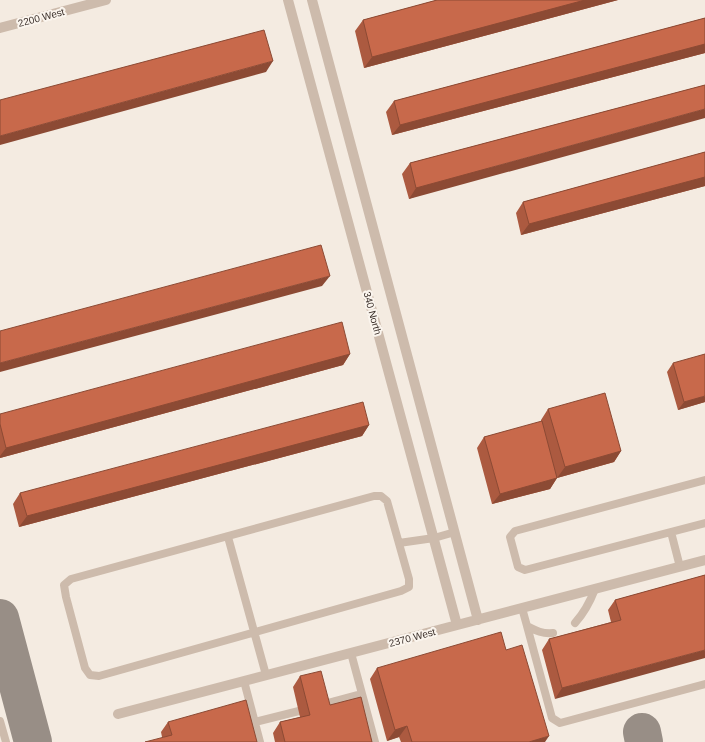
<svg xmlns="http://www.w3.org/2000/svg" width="705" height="742" font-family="Arial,sans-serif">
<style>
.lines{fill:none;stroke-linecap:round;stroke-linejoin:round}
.taxiway{stroke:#988e86;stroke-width:38}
.service{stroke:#cdbbac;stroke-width:8}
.minor{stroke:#cdbbac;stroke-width:10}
.tertiary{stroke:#cdbbac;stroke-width:10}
.wall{fill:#ac5a40}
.shaded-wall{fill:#8c4a34}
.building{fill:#c8694b;stroke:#8c4a34}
.labels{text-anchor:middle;stroke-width:4;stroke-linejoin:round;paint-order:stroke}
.street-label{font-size:10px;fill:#3b302b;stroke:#fbf5ee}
</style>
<rect width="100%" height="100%" fill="#f4ebe1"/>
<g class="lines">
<path class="taxiway" d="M0,618L33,742
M642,732L644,742"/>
<path class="service" d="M705,480L515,531L510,537L518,567L525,570L705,523
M374,496H381L387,501L409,579V587L401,591L99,676L90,675L85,668L66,597L64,585L71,579Z
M671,532L680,567
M228,537L266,675
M399,543L434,538L455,532
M522,608L527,626C536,631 543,634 553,633
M575,623C584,613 590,602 595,589
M527,626L552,718L560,723L705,684
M351,653L375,742
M244,681L260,742
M320,705L361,694
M0,721L6,742
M255,722L299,711"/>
<path class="minor" d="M288,0L457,625
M312,0L478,620
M118,714L705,560"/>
<path class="tertiary" d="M0,28L106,0"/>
</g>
<path class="wall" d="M437,0H618L364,68L355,31L363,20Z
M705,18V53L392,135L386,112L394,101Z
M705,85L409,199L402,174L410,163Z
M705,152V186L521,235L516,213L523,202Z
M350,354L343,365L0,458V414Z
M673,363L705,402L678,410L667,372Z
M548,409L621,451L614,462L557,478L550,489L492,504L477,448L484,437L541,422V420Z
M369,425L362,436L19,527L13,504L20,493Z
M705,575L555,699L542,650L549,639L611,622L608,610L615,600Z
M506,650L545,742H401L399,737L387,741L370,679L377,668Z
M300,676L330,705L372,742H275L273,733L280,722L300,717L293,687Z
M168,722L257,742L162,737L161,732Z"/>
<path class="shaded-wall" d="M585,0H618L364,68L372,57Z
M705,44V53L392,135L400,125Z
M273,61L266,72L0,145V136Z
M705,109V118L409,199L416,188Z
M705,177V186L521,235L529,224Z
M330,276L322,286L0,372V363Z
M350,354L343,365L0,458V456L6,448Z
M705,396V402L678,410L684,402Z
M369,425L362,436L19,527L27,516Z
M621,451L614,462L557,478L565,467Z
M557,478L550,489L492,504L500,494Z
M705,650V658L555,699L562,688Z
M407,726L399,737L387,741L395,730Z
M549,736L545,742H529Z"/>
<path class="building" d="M437,0H585L372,57L363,20Z
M705,18V44L400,125L394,101Z
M264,30L273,61L0,136V100Z
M705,85V109L416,188L410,163Z
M705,152V177L529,224L523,202Z
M321,245L330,276L0,363V331Z
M342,322L350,354L6,448L0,424V414Z
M705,354V396L684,402L673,363Z
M605,393L621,451L565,467L548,409Z
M363,402L369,425L27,516L20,493Z
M542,421L557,478L500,494L484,437Z
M705,575V650L562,688L549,639L621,620L615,600Z
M501,632L506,650L522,645L549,736L529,742H412L407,726L395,730L377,668Z
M321,671L330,705L361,697L372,742H285L280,722L310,715L300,676Z
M246,700L257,742H145L172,735L168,722Z"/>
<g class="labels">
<g class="street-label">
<text transform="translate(41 17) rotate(-15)" y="4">2200 West</text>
<text transform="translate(373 313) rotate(75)" y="4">340 North</text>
<text transform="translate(412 637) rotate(-15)" y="4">2370 West</text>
</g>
</g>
</svg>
